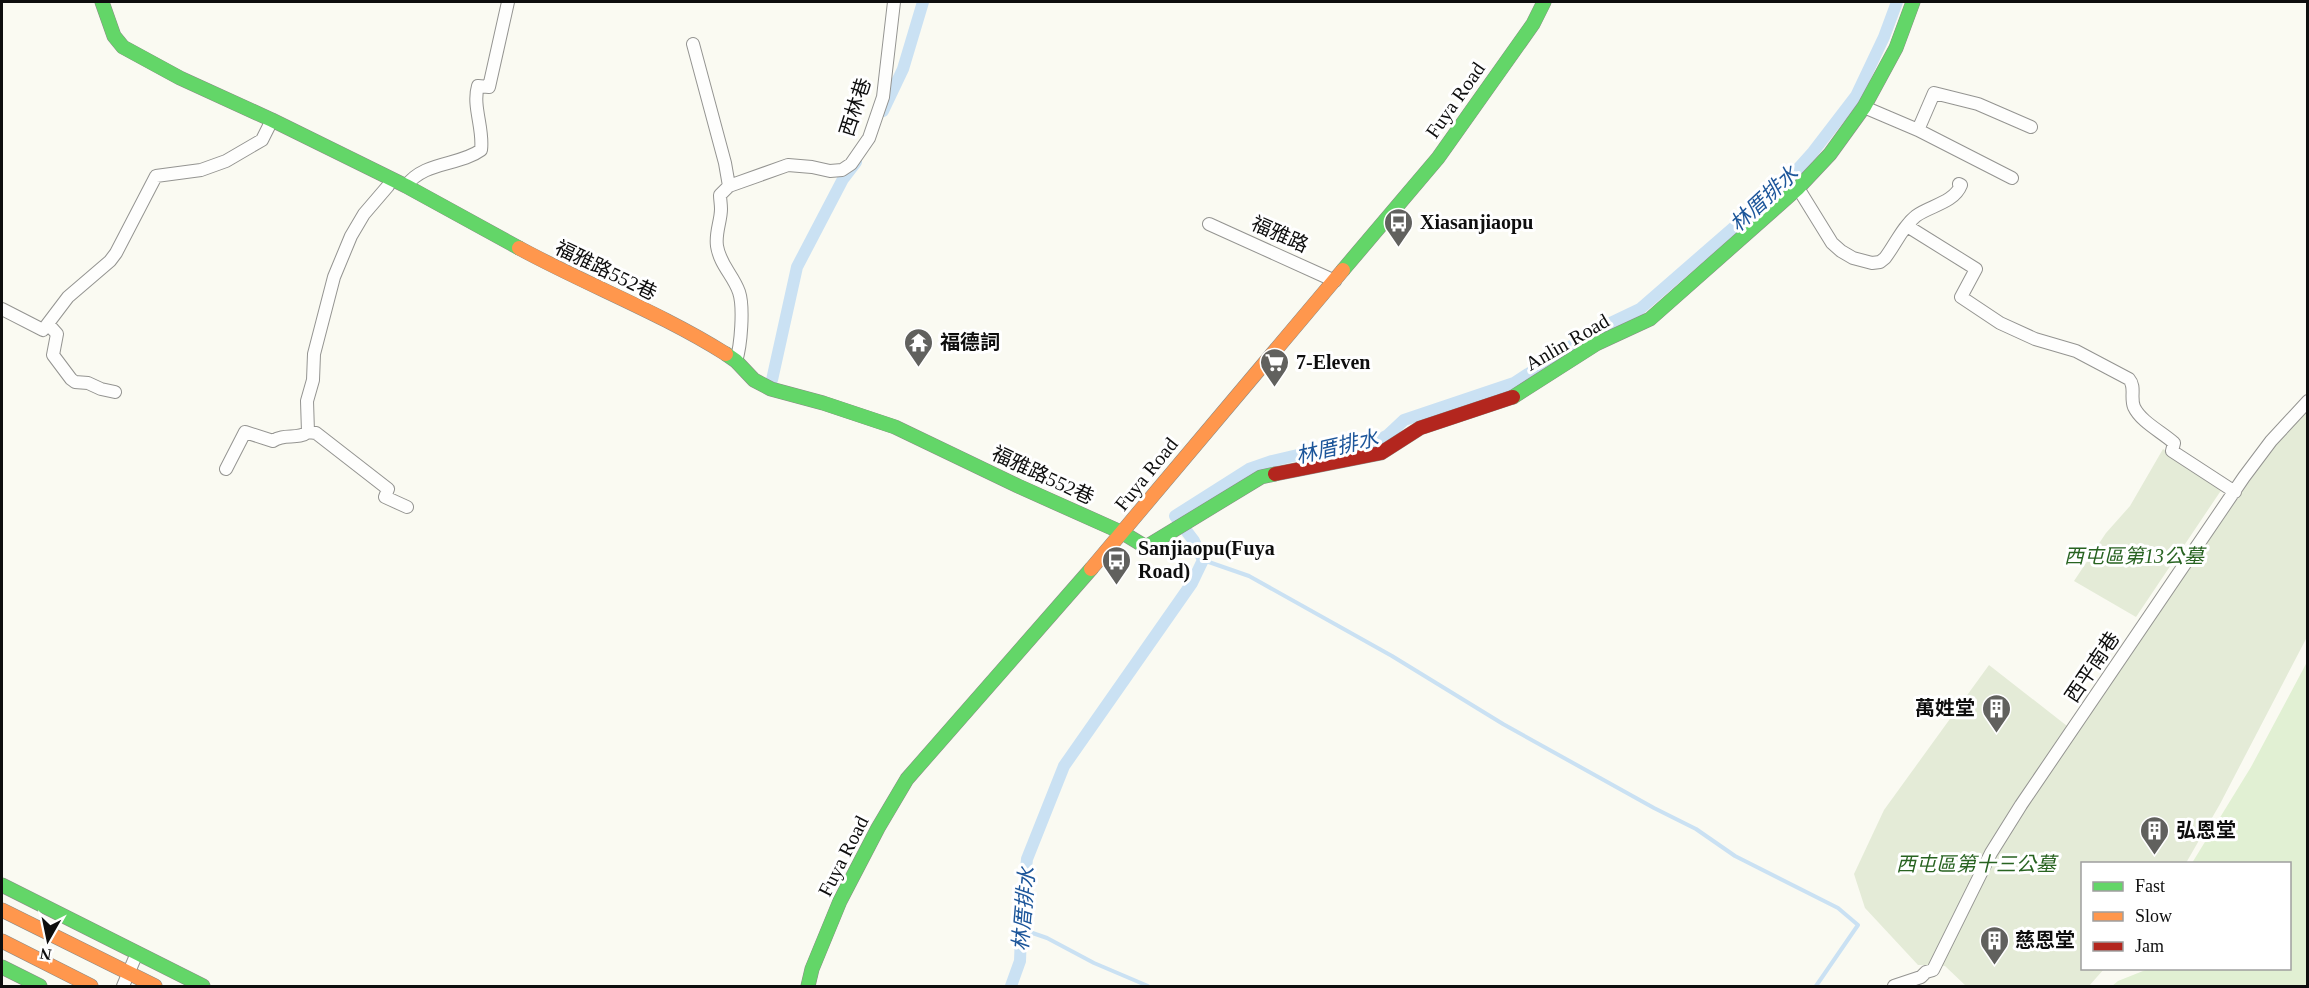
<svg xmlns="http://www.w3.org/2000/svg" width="2309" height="988" font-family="'Times New Roman','Noto Sans TC',serif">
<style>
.green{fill:#e1f0d3}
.cemetery{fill:#e4ebd7}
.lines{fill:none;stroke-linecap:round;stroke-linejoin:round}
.stream{stroke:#cae1f3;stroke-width:4}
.canal{stroke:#cae1f3;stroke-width:12}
.street-casing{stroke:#949491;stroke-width:14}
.fast-casing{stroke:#8b8b87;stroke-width:15}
.slow-casing{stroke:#8b8b87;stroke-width:15}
.jam-casing{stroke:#8b8b87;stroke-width:15}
.street{stroke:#fefefd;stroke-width:12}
.fast{stroke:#63d668;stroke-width:14}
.slow{stroke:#ff974d;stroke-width:14}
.jam{stroke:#b3261e;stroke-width:14}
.labels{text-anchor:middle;stroke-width:6;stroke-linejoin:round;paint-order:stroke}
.street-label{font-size:20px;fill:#0e0e0e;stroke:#fff}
.poi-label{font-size:20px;font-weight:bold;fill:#0e0e0e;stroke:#fff;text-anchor:start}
.park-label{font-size:20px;font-style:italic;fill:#286321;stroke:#fff}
.water-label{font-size:21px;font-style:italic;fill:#1d569a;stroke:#fff}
</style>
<rect width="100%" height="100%" fill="#fafaf2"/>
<path class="green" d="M2307,662V986H2112L2118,981L2148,969L2290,968V864L2192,863L2251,767Z"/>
<path class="cemetery" d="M2307,412V637L2220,804L2186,863L2082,864V968L2104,969L2089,986H1966L1945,966L1918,965L1865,908L1854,874L1884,810L1989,665L2076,733L2280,437Z
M2163,449L2224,486L2136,617L2074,581L2106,533L2130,506Z"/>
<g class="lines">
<path class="stream" d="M1203,560L1249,576L1392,656L1503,724L1654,808L1696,829L1735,856L1838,908L1858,925L1816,986
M1021,929L1047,938L1094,963L1148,986"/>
<path class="canal" d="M883,111L903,69L923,2
M772,380L797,267L843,179L856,162
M1011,986L1020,961L1022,907L1027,859L1064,766L1192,583L1203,560L1194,541L1175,516L1249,469L1272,461L1319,450L1373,443L1388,435L1404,420L1514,383L1596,330L1640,309L1787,181L1813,152L1856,96L1884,37L1897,2"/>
<defs>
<path id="street" d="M693,44L725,163L729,186
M1864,107L1918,130L2012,178
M1918,130L1934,93L1978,104L2031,127
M406,186C424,161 459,166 481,150C484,129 472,106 478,86L489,87L508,2
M1798,188L1832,243L1841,251L1853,258L1872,263L1880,262L1885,258C1895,245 1903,226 1916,216C1929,206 1954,203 1961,185L1959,184
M1209,224L1335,281
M1907,226L1976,269L1961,297L2000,323L2035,339L2076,351L2129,379C2136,387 2130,397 2134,407C2141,422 2162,432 2174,443L2172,451L2235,492
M2,309L43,330L68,297L110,261L116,253L156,176L201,170L226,161L262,140L272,120
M49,325L57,334L53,355L71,379L75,382L88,383L101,389L115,392
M736,361C741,346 744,307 739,292C733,275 720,265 717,246C715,233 721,221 721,209C721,204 720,199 720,195L729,186L788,165L812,167L830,171L842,170L851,164L869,138L883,97L894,2
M308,432L316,433L388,489L385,497L407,507
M226,469L245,432L273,441C284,433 298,440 308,432L307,401L313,380L314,354L334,277L351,236L364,214L388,186L391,179
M123,986L137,953
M1894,986L1921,977L1926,972L1933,970L1991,853L2021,805L2244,477L2271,441L2308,401"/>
<path id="fast" d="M102,2L114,36L123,47L180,78L272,120L406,186L519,248
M1343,270L1438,158L1533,24L1544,2
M726,354L736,361L754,380L771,389L823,403L895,427L1018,486L1123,533L1146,547L1261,477L1275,474
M1513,397L1596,344L1650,319L1798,188L1830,154L1864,107L1896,48L1913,2
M2,885L203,986
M2,967L40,986
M808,986L812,969L840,901L878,828L907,779L1091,569"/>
<path id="slow" d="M519,248C587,285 661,313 726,354
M1091,569L1343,270
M2,910L155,986
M2,941L91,986"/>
<path id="jam" d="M1275,474L1381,453L1420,428L1513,397"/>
</defs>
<use href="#street" class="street-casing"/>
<use href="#fast" class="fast-casing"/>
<use href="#slow" class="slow-casing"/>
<use href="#jam" class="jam-casing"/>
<use href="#street" class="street"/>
<use href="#fast" class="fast"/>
<use href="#slow" class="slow"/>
<use href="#jam" class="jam"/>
</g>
<defs>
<symbol id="bus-pin" viewBox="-11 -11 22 30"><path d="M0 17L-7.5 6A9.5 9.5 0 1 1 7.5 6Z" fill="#61615e" stroke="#fff"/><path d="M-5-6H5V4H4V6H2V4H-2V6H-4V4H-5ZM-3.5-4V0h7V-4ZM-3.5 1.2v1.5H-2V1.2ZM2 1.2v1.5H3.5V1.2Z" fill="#fff"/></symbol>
<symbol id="temple-pin" viewBox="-11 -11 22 30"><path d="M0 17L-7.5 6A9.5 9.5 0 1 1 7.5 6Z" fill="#61615e" stroke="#fff"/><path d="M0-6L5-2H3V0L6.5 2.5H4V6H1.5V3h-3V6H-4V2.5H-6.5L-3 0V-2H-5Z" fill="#fff"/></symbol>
<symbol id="supermarket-pin" viewBox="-11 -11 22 30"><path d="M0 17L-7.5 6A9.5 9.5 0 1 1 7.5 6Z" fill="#61615e" stroke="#fff"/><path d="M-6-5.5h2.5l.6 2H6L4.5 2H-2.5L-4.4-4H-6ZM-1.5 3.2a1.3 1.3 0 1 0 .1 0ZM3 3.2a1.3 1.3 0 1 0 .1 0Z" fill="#fff"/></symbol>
<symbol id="building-pin" viewBox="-11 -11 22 30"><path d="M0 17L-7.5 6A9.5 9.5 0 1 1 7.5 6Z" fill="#61615e" stroke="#fff"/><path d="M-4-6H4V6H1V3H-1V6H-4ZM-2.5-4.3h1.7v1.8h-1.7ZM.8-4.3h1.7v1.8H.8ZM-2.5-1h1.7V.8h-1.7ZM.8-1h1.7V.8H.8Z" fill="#fff"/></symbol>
</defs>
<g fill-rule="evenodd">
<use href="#bus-pin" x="1382" y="206" width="33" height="45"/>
<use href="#temple-pin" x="902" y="326" width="33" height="45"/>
<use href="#supermarket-pin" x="1258" y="346" width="33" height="45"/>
<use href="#bus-pin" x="1100" y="544" width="33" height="45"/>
<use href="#building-pin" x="1980" y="692" width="33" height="45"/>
<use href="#building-pin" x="2138" y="814" width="33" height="45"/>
<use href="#building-pin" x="1978" y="924" width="33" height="45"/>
</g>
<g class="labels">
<g class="street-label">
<text transform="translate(1455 100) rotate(-55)" y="7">Fuya Road</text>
<text transform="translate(855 107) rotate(-72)" y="7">西林巷</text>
<text transform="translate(1280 234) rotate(24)" y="7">福雅路</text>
<text transform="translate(606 270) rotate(26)" y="7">福雅路552巷</text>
<text transform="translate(1567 342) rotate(-30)" y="7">Anlin Road</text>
<text transform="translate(1146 474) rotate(-51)" y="7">Fuya Road</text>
<text transform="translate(1043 475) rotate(25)" y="7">福雅路552巷</text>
<text transform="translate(2092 667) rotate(-56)" y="7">西平南巷</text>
<text transform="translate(843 856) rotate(-63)" y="7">Fuya Road</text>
</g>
<g class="poi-label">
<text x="1420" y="229">Xiasanjiaopu</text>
<text x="940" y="349">福德詞</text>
<text x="1296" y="369">7-Eleven</text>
<text x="1138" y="555">Sanjiaopu(Fuya<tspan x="1138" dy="23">Road)</tspan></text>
<text x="1975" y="715" text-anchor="end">萬姓堂</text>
<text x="2176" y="837">弘恩堂</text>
<text x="2015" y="947">慈恩堂</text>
</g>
<g class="park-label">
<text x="2134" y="563">西屯區第13公墓</text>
<text x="1976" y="871">西屯區第十三公墓</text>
</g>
<g class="water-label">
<text transform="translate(1764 199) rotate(-43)" y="7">林厝排水</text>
<text transform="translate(1337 447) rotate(-13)" y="7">林厝排水</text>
<text transform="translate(1024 909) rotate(-85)" y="7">林厝排水</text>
</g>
</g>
<rect width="2309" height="988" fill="none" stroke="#0e0e0e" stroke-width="6"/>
<rect x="2081" y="862" width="210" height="108" fill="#ffffff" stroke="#9f9f9f" stroke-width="1.5"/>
<rect x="2093" y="882" width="30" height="9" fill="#63d668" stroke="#9f9f9f" stroke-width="1.5"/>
<text x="2135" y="892" font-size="18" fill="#0e0e0e">Fast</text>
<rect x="2093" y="912" width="30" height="9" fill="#ff974d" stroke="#9f9f9f" stroke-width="1.5"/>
<text x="2135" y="922" font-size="18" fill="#0e0e0e">Slow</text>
<rect x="2093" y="942" width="30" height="9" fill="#b3261e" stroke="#9f9f9f" stroke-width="1.5"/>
<text x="2135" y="952" font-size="18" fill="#0e0e0e">Jam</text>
<g transform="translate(48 940) rotate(189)" stroke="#ffffff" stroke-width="4.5" paint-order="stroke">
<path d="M0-4.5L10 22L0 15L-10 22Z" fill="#0e0e0e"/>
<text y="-9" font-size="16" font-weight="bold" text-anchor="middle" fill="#0e0e0e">N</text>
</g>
</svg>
